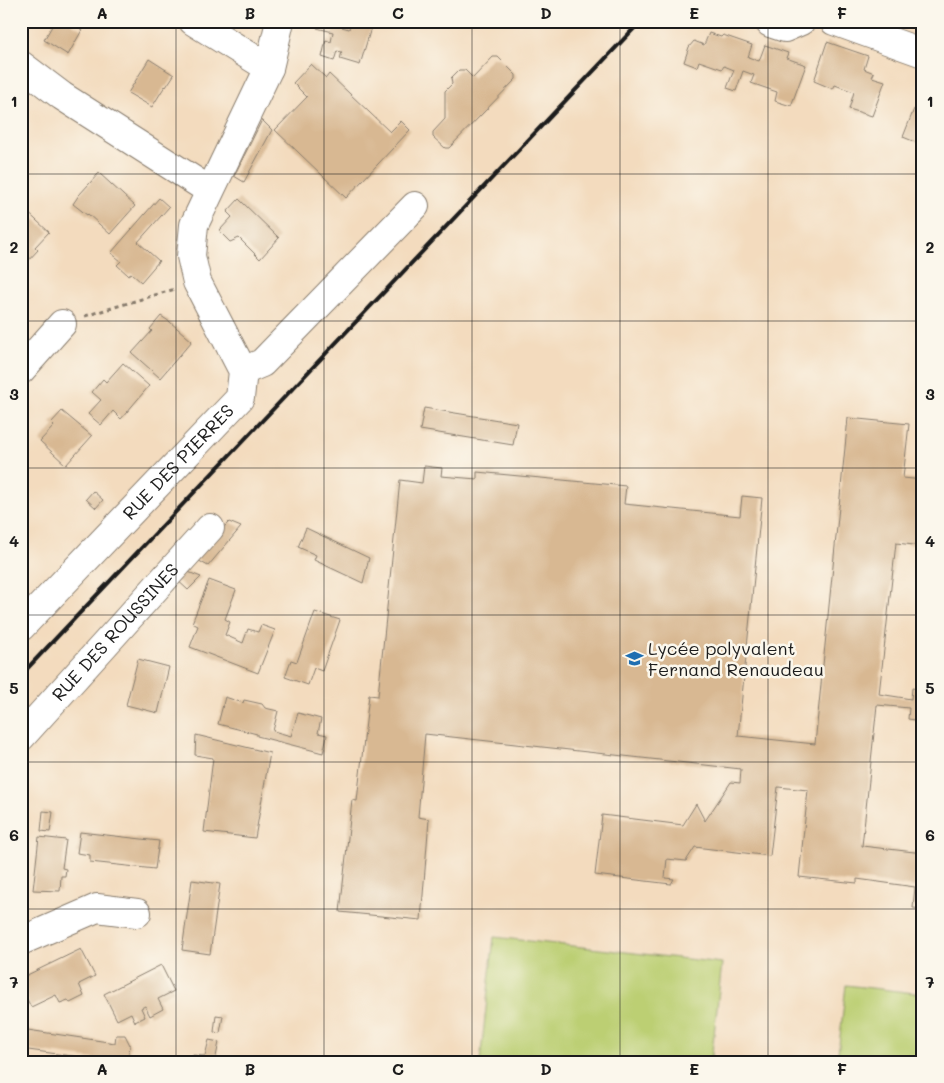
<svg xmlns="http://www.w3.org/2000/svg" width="944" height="1083" font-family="Mali,sans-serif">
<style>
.green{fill:#bccf73;stroke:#6c7648}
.building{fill:#d8b892}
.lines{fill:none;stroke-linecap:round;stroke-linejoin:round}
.minor-casing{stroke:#887c6d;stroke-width:30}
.path{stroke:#887c6d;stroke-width:3;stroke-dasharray:4 4;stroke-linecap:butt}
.minor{stroke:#fff;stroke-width:28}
.rail{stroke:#1c1c1c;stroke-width:4}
.grid{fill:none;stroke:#1c1c1c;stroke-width:1;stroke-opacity:0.55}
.labels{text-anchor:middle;stroke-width:5;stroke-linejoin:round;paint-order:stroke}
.street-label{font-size:18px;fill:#1c1c1c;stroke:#fbf7ec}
.poi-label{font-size:18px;fill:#1c1c1c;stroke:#fbf7ec;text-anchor:start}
.neatline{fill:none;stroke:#1c1c1c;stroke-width:2}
.grid-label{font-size:16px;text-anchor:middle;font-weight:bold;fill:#1c1c1c}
</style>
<rect width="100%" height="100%" fill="#fbf7ec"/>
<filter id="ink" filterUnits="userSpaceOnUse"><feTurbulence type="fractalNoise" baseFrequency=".02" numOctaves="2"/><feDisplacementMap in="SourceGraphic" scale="10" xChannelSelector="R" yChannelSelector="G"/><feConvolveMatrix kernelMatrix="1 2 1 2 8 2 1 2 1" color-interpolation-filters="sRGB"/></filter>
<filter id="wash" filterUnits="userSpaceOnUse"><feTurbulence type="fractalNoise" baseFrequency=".0096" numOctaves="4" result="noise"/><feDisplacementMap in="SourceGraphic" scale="20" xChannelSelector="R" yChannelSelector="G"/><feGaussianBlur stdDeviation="1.12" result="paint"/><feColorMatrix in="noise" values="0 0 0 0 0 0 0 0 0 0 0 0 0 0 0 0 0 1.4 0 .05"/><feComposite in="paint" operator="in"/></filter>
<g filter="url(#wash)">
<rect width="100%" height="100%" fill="#f3dbbe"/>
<path class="green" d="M494,937L722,963L711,1062H480Z
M846,985L923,994V1062H837Z"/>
<g id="blocks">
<path class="building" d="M55,21H72L71,23L82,30L68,55L44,40Z
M319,21H344L342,27L349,29L351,21H373L360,65L340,59L342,52L337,51L334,61L322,57L326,40L331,42L333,32L317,28Z
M709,33L721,37L723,35L752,45L748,57L759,61L765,45L788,53L786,58L806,65L791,106L775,101L777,92L751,83L754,75L743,71L736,91L727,88L734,70L724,66L722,69L699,61L697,67L684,62L689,47L694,41L704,45Z
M827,42L868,56L864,69L874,73L872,77L885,81L872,116L849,109L854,92L835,85L833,89L814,81Z
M493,57H498L516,75V79L449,148H445L433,137V132L445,119V91L452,84L451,78L459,70H465L473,78Z
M149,59L174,75L166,87L165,86L152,107L128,93Z
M311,64L326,78L329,74L390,132L401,121L410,130L346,198L275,130L307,97L293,83Z
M914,109L923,112V145L903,137Z
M262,120L272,130L244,182L234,176Z
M99,173L135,206L110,234L88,214L87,215L73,204L79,195Z
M159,198L169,207L138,242L159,261L141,282L131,273L128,275L117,265L121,261L111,253Z
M239,199L279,238L260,259L239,238L230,242L221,233L220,230L232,217L227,212Z
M23,208L49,232L35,247L38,250L27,262L21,257Z
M161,316L170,322L192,341L160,378L132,353L152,331L150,329Z
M123,363L149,386L121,419L113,411L101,425L88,414L101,400L92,392L103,379L106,382Z
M424,408L517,423L513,445L420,430Z
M62,411L92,436L66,465L40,441L54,426L51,423Z
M848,418L909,424L903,478L923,480V546L896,543L879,694L911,699L912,688L923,690V721L908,719L909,708L877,705L862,846L923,853V909L913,908L915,887L857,879V883L799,877L808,790L778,787L770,856L695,847L686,861L667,859L665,878L674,879L671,884L595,875L602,815L683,825L696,804L705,821L731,782L740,783L741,769L425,734L418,817L429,819L421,920L340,912L352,800L357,801L369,695L378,696L400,480L422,483L424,466L442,468L441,476L477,479V472L626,486L624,504L740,516L742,496L762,498L738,736L815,744Z
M93,491L103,500L96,508L86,499Z
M229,522L241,527L208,566L194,558Z
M306,528L369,558L363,583L314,560L316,555L298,547Z
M183,570L201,577L188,590L175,578Z
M209,580L236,590L225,619L230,622L225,635L243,643L248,629L258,632L261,625L275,630L258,673L190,647L198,626L192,623Z
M315,612L340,620L322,671L314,668L308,685L285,677L291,660L297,662Z
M138,659L169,667L158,713L126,705Z
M225,697L243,703L244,700L262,704L265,708L278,711L273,731L291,736L298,713L321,719L318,733L327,735L323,753L257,736V734L218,724Z
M196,735L270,753L255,838L204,832L213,758L195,755Z
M43,811L53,812L50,832L41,831Z
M80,832L159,841L155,869L90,862V855L77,853Z
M39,837L66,840L62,868L66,869L65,876H61L60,891L33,890Z
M192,880L220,884L210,954L182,950Z
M81,949L95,976L79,984L84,996L70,1003L68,1000L60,1003L56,995L31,1007L21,988V978Z
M161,965L174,991L158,999L163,1009L150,1016L145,1006L141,1008L145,1017L135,1022L131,1013L117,1020L104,994Z
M216,1015L223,1016L220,1033L214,1032Z
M21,1029L115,1043L116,1035H125L130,1045L128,1062H92L94,1059L21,1049Z
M209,1040L219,1042L215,1062H189L193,1055L205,1056Z"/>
</g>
</g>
<g filter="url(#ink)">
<use href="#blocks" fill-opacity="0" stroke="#887c6d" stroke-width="1"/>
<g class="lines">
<defs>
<g id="minor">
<path d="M193,21L269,68"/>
<path d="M770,21V23L785,28L801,21"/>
<path d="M834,21L923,53"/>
<path d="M21,65L62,96L209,190"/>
<path d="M21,370L62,324"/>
<path d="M243,371L262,363L415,206"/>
<path id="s1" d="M21,627L240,398L243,371L197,282L191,256L194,225L269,68L280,21"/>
<path id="s2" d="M21,737L210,528"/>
<path d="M21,941L97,908L137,913"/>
</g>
</defs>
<use href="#minor" class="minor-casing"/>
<path class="path" d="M85,316L175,289"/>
<use href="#minor" class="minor"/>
<path class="rail" d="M21,675L641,21"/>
</g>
</g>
<path class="grid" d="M176,21V1062M324,21V1062M472,21V1062M620,21V1062M768,21V1062M21,174H923M21,321H923M21,468H923M21,615H923M21,762H923M21,909H923"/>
<defs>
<symbol id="school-bare" viewBox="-9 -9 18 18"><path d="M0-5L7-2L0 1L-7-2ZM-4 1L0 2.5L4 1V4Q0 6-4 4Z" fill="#1f6fb2" stroke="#fbf7ec" stroke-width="2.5" paint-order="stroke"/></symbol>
</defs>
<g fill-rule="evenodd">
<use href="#school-bare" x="622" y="646" width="25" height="25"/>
</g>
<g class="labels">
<g class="street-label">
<text dy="6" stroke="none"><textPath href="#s1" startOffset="228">RUE DES PIERRES</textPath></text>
<text dy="6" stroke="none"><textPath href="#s2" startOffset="141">RUE DES ROUSSINES</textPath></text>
</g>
<g class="poi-label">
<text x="648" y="655">Lycée polyvalent<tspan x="648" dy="21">Fernand Renaudeau</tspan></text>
</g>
</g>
<rect width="944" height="1083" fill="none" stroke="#fbf7ec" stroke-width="55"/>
<rect x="28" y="28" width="888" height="1028" class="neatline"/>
<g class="grid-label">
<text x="102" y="19">A</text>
<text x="250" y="19">B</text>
<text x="398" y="19">C</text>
<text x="546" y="19">D</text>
<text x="694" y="19">E</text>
<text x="842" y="19">F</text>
<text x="14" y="107">1</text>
<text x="930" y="107">1</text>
<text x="14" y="253">2</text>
<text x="930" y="253">2</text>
<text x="14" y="400">3</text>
<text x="930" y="400">3</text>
<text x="14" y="547">4</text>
<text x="930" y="547">4</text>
<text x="14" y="694">5</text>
<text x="930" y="694">5</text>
<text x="14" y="841">6</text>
<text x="930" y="841">6</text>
<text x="14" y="988">7</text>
<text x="930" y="988">7</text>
<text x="102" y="1075">A</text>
<text x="250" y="1075">B</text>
<text x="398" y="1075">C</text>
<text x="546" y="1075">D</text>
<text x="694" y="1075">E</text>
<text x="842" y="1075">F</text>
</g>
</svg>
